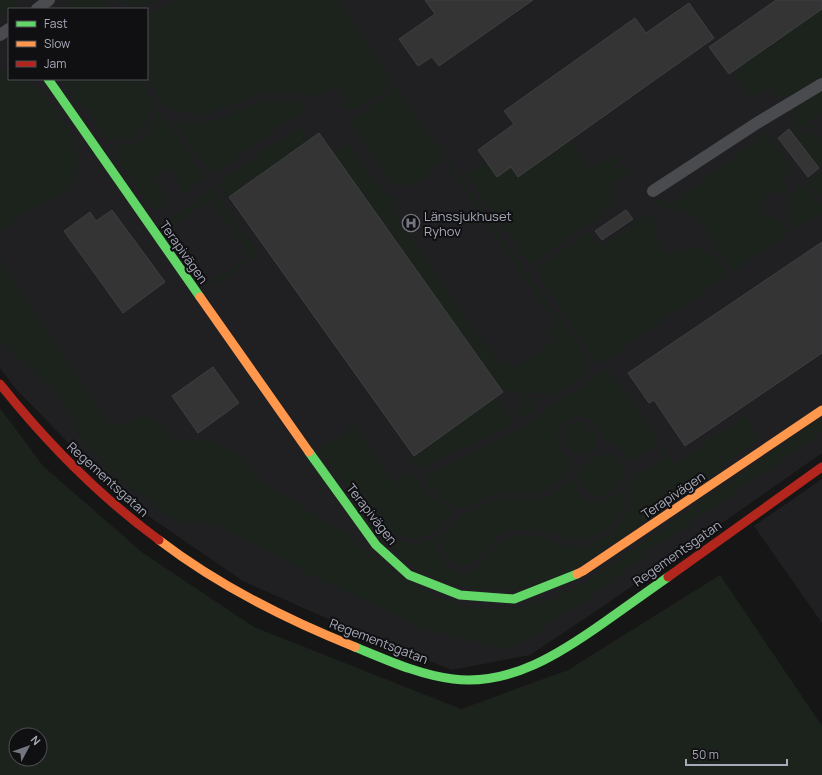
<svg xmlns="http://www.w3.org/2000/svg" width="822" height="775" font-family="Manrope,sans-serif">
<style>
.built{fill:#202022;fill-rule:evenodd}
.green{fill:#1c231d;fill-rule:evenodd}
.building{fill:#343435;stroke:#3e3f42}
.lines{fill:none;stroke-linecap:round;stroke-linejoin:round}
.street{stroke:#4a4b4f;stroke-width:12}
.fast{stroke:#63d668;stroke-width:9}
.slow{stroke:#ff974d;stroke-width:9}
.jam{stroke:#b3261e;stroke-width:9}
.labels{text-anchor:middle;stroke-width:4;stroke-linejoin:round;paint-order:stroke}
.poi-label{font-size:13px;fill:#a6a9b8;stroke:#101012;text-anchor:start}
.street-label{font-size:13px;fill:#a6a9b8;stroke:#101012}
</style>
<rect width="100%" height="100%" fill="#161616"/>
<path class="built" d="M0,0H822V453L605,605L530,655L452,670L362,634L243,581L122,498L16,389L0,368ZM9,9H147V79H9Z
M822,479V623L754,526Z"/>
<path class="green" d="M0,0H21L0,15Z
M72,0H102L113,9H59Z
M117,0H158C144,6 132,7 117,0Z
M177,0H336L386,72C387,77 389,82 387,87C383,93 366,104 359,107C353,109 346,110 340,110L339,107L347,101L335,84L324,92L310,96L290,92H275L262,94L207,114L195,115L174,111L167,108L161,102L146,79L147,14L162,9Z
M822,9V81L784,100L776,96L770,87L751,100L733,73L736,70L735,69Z
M0,69L9,71V79H26L39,91L60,115L70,130L78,158L76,180L65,193L14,220L0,230Z
M62,79H138L154,104C150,119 145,137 126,139C119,140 116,137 108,140L87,109L76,102Z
M395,84L446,157L431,166L429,174C416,182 408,191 392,182L349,122L359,116L375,104L387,97Z
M822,91V114L810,121L814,129L796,124L792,119L793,110L796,106Z
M271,100L296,101L306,104L305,110L212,174L179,130L177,125L179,122C192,122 204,123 217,119C235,112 252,103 271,100Z
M157,109L206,178L181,196C176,184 181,180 172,169C163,167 159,172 155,179L163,190L166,207C160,210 154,211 149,205L120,163L119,154L111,143C140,150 149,134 157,109Z
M303,124L308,141L228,198L218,184Z
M788,128L818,138L822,145V164L818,167L789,130L785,132V131Z
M763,131L792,169L782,178L789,190L781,195C762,182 750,221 779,218L788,234L733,271C726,263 719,255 714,246C709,236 707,225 699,218C687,208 663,210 655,202L663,197L670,206L686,196L684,193L759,140L757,136Z
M570,140L591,169L615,154L621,162L616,165L615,164L611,167L615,171L621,164L629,173L611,186L617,200L615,205L534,262L530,264L527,261L468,177V174L486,162L497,177L511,167L518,177Z
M347,144C358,159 369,176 382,189C387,195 396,195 398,203L391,210L499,364L508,359L515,368L554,341L548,331L556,324L446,165L449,162L587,357L589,366L588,372L550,399L546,394L529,393L527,395L534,399L530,402L535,410L521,419L519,418L514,411L525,402L514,389L503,392L333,153Z
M822,172V199L809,183Z
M804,184L822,208V214L793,231L784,216C789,210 789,205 785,198Z
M213,188L235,220L228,225L210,200L170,227L176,236L172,239L165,227L168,220Z
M654,213L655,238L664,249L668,252L674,251L688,247L707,251L714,256L728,274L606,361L600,363L597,362L539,277V271L541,266L588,232L597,244L604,245L637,220Z
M239,226L259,254L215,285L207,286L201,279L204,277L209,284L249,257L232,230Z
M0,257L8,274L108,423L125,424L146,415L160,424L176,440L216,441L238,455L264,483L300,506L336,526L399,576L433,596L463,605L492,609L528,606L553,599L585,583L822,417V432L678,532L648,551L609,584L509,650L418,628L308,574L216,526L173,520L109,472L82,441L71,415L54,390L0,341Z
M604,370H608L610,372L657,440C655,449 640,455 633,460L630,461L615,443L608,445C600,440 603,426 589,418C575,411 555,425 557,441C559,453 571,453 569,469C561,479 547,493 534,495C521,496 511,489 497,494C485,498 475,506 462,509C449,505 431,492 424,479L427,474L516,432Z
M495,397L513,422V424L511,426L425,466L418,467L410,458L414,456Z
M0,408L43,466L143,553L254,627L461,709L568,670L720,575L822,726V775H0ZM16,735H40V759H16Z
M745,416L760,438L726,463L723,468L569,574L514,591L471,589L438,579L419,570L405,560L386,543L375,529L376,528C381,529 384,532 388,534C409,546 418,547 439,535C438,546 438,557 447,566C471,589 487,552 502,541C507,538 514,536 520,535C534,533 547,541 561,544C569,546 577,548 585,546C606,541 629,519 632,498C634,489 629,480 631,471L633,469L639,476L664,459L659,451L663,450L674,465Z
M579,421H585L589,424L586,428L590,432L594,430L598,441C583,477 539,429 579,421Z
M354,425L398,486L404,482L400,474L414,476C424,491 436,501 452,511L453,514C440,534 416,545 394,533C385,528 381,523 371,523L319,449Z
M607,453C648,465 606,512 584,490C566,473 590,456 607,453Z
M570,478C575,482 575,487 578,492C589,511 609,499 622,490L627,493C625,504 619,515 612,523C608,528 603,531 597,534C588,539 579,542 568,540C563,539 558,536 553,534C540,531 525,528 511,531C494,535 494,542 483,553C478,559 473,563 466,566C456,565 449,561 444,552C433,525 480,505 499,500C513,496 528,503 542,499C552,496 561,486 569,479Z"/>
<path class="building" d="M425,0H533L439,66L432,57L418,66L399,39L435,14Z
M776,0H822V9L729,74L709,47Z
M689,3L714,38L518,177L511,167L497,177L478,150L514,124L504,111L635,18L646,33Z
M789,129L819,168L808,177L778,138Z
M319,133L503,392L414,456L229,197Z
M112,210L165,282L123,313L64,231L90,212L96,221Z
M626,210L633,219L602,240L595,231Z
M822,242V353L685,446L654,400L649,403L628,373Z
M213,367L239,403L198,433L172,396Z"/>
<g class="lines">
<path class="street" d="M37,9L49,0
M0,35L9,29
M653,191L757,123L822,84"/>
<path class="fast" d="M48,79L200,297
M309,452L376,545L409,575L460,595L514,599L577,574
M355,647C387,660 419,675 453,679C511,686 561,653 606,621C627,606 647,592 668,577"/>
<path class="slow" d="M200,297L309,452
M159,540C219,586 285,619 355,647
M577,574L583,571L822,410"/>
<path class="jam" d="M0,384C47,443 98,495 159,540
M668,577L822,467"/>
</g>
<defs>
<symbol id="hospital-ring" viewBox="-11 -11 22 22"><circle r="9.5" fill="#101012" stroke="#74767f" stroke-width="1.5"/><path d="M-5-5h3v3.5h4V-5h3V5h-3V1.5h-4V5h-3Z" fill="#74767f"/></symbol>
</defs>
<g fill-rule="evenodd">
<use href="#hospital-ring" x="401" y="213" width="20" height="20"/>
</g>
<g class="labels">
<g class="poi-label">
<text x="424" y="221">Länssjukhuset<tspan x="424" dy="15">Ryhov</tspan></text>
</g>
<g class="street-label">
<text transform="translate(184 252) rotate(55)" y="5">Terapivägen</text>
<text transform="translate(108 479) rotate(42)" y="5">Regementsgatan</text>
<text transform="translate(673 495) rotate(-34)" y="5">Terapivägen</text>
<text transform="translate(372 514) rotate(52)" y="5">Terapivägen</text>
<text transform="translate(677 553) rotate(-35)" y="5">Regementsgatan</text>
<text transform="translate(379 641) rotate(21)" y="5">Regementsgatan</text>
</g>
</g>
<rect x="8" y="8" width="140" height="72" fill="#101012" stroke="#4c4d54"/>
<rect x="16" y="21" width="20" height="6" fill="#63d668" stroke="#4c4d54"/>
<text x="44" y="28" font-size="12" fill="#a6a9b8">Fast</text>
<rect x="16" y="41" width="20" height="6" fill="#ff974d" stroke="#4c4d54"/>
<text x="44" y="48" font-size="12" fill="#a6a9b8">Slow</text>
<rect x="16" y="61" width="20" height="6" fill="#b3261e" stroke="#4c4d54"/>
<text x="44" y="68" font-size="12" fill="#a6a9b8">Jam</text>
<g transform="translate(28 747) rotate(49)"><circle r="19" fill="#101012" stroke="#4c4d54"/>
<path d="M0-3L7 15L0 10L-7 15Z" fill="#74767f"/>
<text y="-6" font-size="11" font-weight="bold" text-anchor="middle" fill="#a6a9b8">N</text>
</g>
<path d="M686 759v6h101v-6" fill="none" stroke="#a6a9b8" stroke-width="2"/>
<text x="692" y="759" font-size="12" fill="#a6a9b8" stroke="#101012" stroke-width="3" paint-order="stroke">50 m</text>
</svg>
